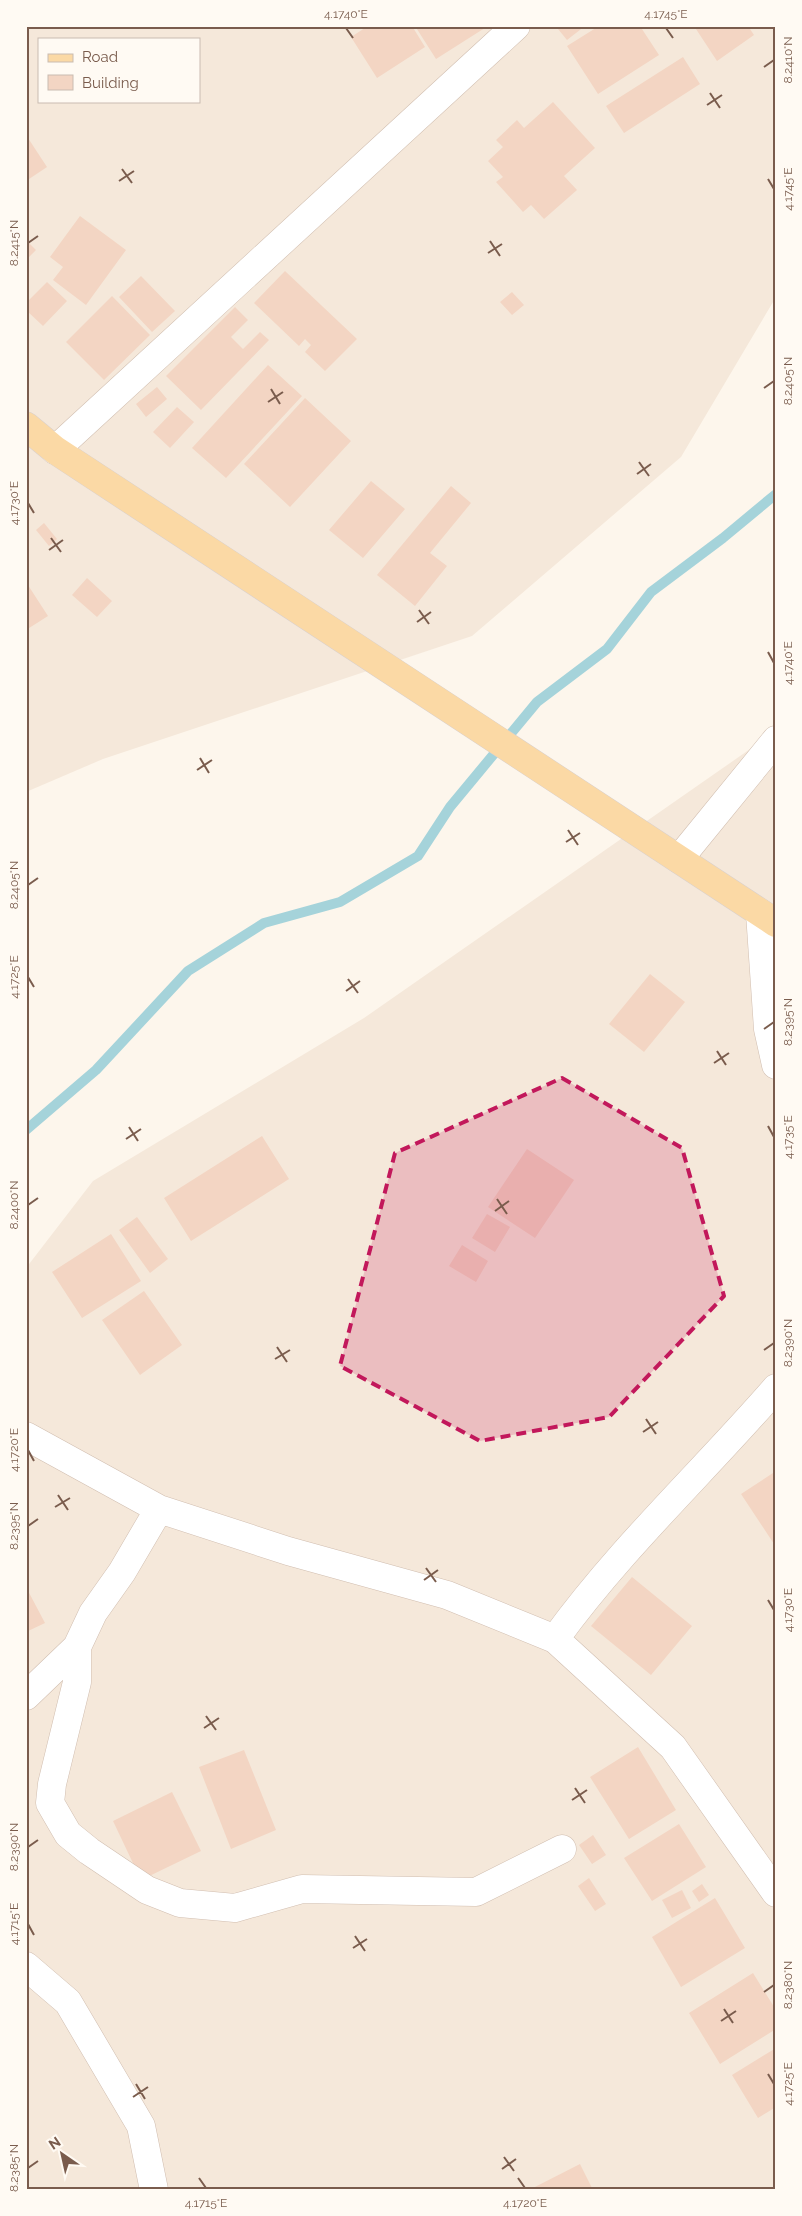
<svg xmlns="http://www.w3.org/2000/svg" width="802" height="2216" font-family="Raleway,sans-serif">
<style>
.residential{fill:#f5e8da;fill-rule:evenodd}
.lines{fill:none;stroke-linecap:round;stroke-linejoin:round}
.stream{stroke:#a5d3da;stroke-width:10}
.building{fill:#f3d5c3}
.minor-casing{stroke:#d1beb0;stroke-width:29}
.major-casing{stroke:#dad1cd;stroke-width:29}
.minor{stroke:#fff;stroke-width:28}
.major{stroke:#fbd9a5;stroke-width:28}
.marked{fill:#c2185b;fill-opacity:0.2;stroke:#c2185b;stroke-width:4;stroke-dasharray:10 6;stroke-linejoin:round}
.ticks{fill:none;stroke:#7a5c4d;stroke-width:2}
.neatline{fill:none;stroke:#7a5c4d;stroke-width:2}
.ticks-label{font-size:12px;text-anchor:middle;fill:#7a5c4d}
</style>
<rect width="100%" height="100%" fill="#fdf6ec"/>
<path class="residential" d="M26,26H776V297L681,457L472,636L103,759L26,792ZM39,39H199V101H39Z
M776,731V2190H26V1268L93,1181L364,1018Z"/>
<g class="lines">
<path class="stream" d="M26,1130L96,1070L188,971L264,923L340,902L418,856L450,807L537,702L607,649L651,592L723,538L776,494"/>
</g>
<path class="building" d="M368,26H412L425,47L377,78L351,37Z
M415,26H488L436,59Z
M562,26H585L567,40L558,29Z
M599,26H640L659,55L598,94L567,46Z
M694,26H748L754,35L717,61Z
M683,57L700,84L624,133L606,106Z
M553,102L595,148L564,176L577,190L544,219L531,205L523,212L496,182L503,177L488,161L503,147L496,140L517,120L524,128Z
M26,135L47,167L26,181Z
M80,216L126,250L86,305L53,280L63,267L50,257Z
M26,240L36,250L26,260Z
M285,271L357,339L325,371L305,352L311,345L305,339L299,346L254,303Z
M141,276L175,311L152,332L119,297Z
M47,282L67,301L43,326L26,310V303Z
M512,292L524,305L512,315L500,302Z
M112,296L150,335L104,380L66,342Z
M235,307L248,320L231,337L243,349L260,332L269,340L201,410L166,376Z
M268,365L302,396L226,478L192,448Z
M157,387L167,399L146,417L136,404Z
M305,398L351,441L290,507L244,464Z
M177,407L194,422L170,448L153,432Z
M371,481L405,509L363,558L329,530Z
M451,486L471,503L430,553L447,566L415,606L377,575Z
M44,523L57,539L49,546L36,530Z
M87,578L112,601L97,617L72,595Z
M26,582L48,616L26,630Z
M650,974L685,1002L644,1052L609,1024Z
M262,1136L289,1179L191,1241L164,1198Z
M527,1149L574,1180L535,1238L488,1207Z
M487,1214L510,1227L495,1252L472,1238Z
M137,1217L168,1259L150,1273L119,1230Z
M111,1234L141,1281L82,1318L52,1272Z
M462,1245L488,1261L476,1282L449,1266Z
M144,1291L182,1345L140,1375L102,1320Z
M776,1471V1547L741,1494Z
M632,1577L692,1626L651,1675L591,1626Z
M26,1587L45,1623L26,1632Z
M638,1747L676,1810L629,1839L590,1777Z
M244,1750L276,1830L231,1849L199,1767Z
M172,1792L201,1851L141,1880L113,1821Z
M679,1824L706,1867L652,1901L624,1858Z
M593,1835L606,1855L592,1864L579,1845Z
M589,1878L606,1904L595,1911L578,1886Z
M702,1884L709,1895L699,1902L692,1891Z
M682,1890L691,1908L672,1918L662,1900Z
M715,1898L745,1948L681,1987L652,1937Z
M753,1973L776,2010V2029L720,2064L689,2013Z
M776,2048V2107L758,2118L732,2075Z
M580,2164L593,2190H529Z"/>
<g class="lines">
<defs>
<path id="minor" d="M55,450L516,26
M679,859L776,740
M760,913L768,1029L776,1065
M26,1436L159,1509L288,1551L447,1595L555,1639L673,1747L776,1893
M159,1509L122,1572L93,1613L77,1647V1682L52,1784L50,1803L68,1834L89,1851L147,1890L180,1903L235,1908L302,1889L476,1892L562,1849
M555,1639C621,1548 703,1472 776,1388
M26,1696L77,1647
M26,1966L68,2002L141,2126L154,2190"/>
<path id="major" d="M26,426L55,450L776,923"/>
</defs>
<use href="#minor" class="minor-casing"/>
<use href="#major" class="major-casing"/>
<use href="#minor" class="minor"/>
<use href="#major" class="major"/>
</g>
<path class="marked" d="M562,1078L682,1148L724,1296L609,1417L480,1441L340,1366L395,1153Z"/>
<path class="ticks" d="M346,28L353,38M666,28L673,38M764,67L774,60M710,93L720,108M707,105L722,95M122,169L132,183M768,179L774,189M119,181L134,171M490,241L500,256M28,243L38,236M488,253L502,244M764,388L774,381M271,389L280,404M268,402L283,392M639,462L649,476M637,474L651,464M28,503L34,513M51,538L61,552M49,550L63,540M419,610L429,624M417,622L431,612M768,652L774,663M200,758L209,773M197,770L212,760M568,830L578,845M566,842L580,833M28,885L38,878M28,977L34,987M348,979L358,993M346,991L360,981M764,1029L774,1022M717,1051L726,1065M714,1063L729,1053M768,1126L774,1137M129,1127L138,1141M126,1139L141,1129M497,1199L507,1214M28,1205L38,1198M495,1211L509,1201M277,1347L287,1362M764,1350L774,1343M275,1359L290,1350M646,1419L656,1434M643,1432L658,1422M28,1450L34,1461M58,1495L68,1510M55,1507L70,1498M28,1526L38,1519M426,1568L436,1582M424,1580L438,1570M768,1600L774,1610M206,1716L216,1730M204,1728L219,1718M575,1788L585,1803M572,1800L587,1790M28,1847L38,1840M28,1924L34,1935M355,1936L365,1951M353,1948L367,1939M764,1992L774,1985M724,2009L733,2023M721,2021L736,2011M768,2074L774,2084M136,2084L145,2099M133,2097L148,2087M504,2157L514,2171M28,2168L38,2161M502,2169L516,2159M199,2178L206,2188M518,2178L525,2188"/>
<rect width="802" height="2216" fill="none" stroke="#fffaf3" stroke-width="55"/>
<rect x="38" y="38" width="162" height="65" fill="#fffaf3" stroke="#cabbb1"/>
<rect x="48" y="54" width="25" height="8" fill="#fbd9a5" stroke="#cabbb1"/>
<text x="82" y="62" font-size="15" fill="#7a5c4d">Road</text>
<rect x="48" y="75" width="25" height="15" fill="#f3d5c3" stroke="#cabbb1"/>
<text x="82" y="88" font-size="15" fill="#7a5c4d">Building</text>
<g transform="translate(62 2154) rotate(326)" stroke="#fffaf3" stroke-width="4" paint-order="stroke">
<path d="M0-4L9 19L0 12L-9 19Z" fill="#7a5c4d"/>
<text y="-8" font-size="14" font-weight="bold" text-anchor="middle" fill="#7a5c4d">N</text>
</g>
<rect x="28" y="28" width="746" height="2160" class="neatline"/>
<g class="ticks-label">
<text x="346" y="18">4.1740°E</text>
<text x="666" y="18">4.1745°E</text>
<text transform="translate(788 60) rotate(-90)" y="4">8.2410°N</text>
<text transform="translate(788 189) rotate(-90)" y="4">4.1745°E</text>
<text transform="translate(14 243) rotate(-90)" y="4">8.2415°N</text>
<text transform="translate(788 381) rotate(-90)" y="4">8.2405°N</text>
<text transform="translate(14 503) rotate(-90)" y="4">4.1730°E</text>
<text transform="translate(788 663) rotate(-90)" y="4">4.1740°E</text>
<text transform="translate(14 885) rotate(-90)" y="4">8.2405°N</text>
<text transform="translate(14 977) rotate(-90)" y="4">4.1725°E</text>
<text transform="translate(788 1022) rotate(-90)" y="4">8.2395°N</text>
<text transform="translate(788 1137) rotate(-90)" y="4">4.1735°E</text>
<text transform="translate(14 1205) rotate(-90)" y="4">8.2400°N</text>
<text transform="translate(788 1343) rotate(-90)" y="4">8.2390°N</text>
<text transform="translate(14 1450) rotate(-90)" y="4">4.1720°E</text>
<text transform="translate(14 1526) rotate(-90)" y="4">8.2395°N</text>
<text transform="translate(788 1610) rotate(-90)" y="4">4.1730°E</text>
<text transform="translate(14 1847) rotate(-90)" y="4">8.2390°N</text>
<text transform="translate(14 1924) rotate(-90)" y="4">4.1715°E</text>
<text transform="translate(788 1985) rotate(-90)" y="4">8.2380°N</text>
<text transform="translate(788 2084) rotate(-90)" y="4">4.1725°E</text>
<text transform="translate(14 2168) rotate(-90)" y="4">8.2385°N</text>
<text x="206" y="2207">4.1715°E</text>
<text x="525" y="2207">4.1720°E</text>
</g>
</svg>
